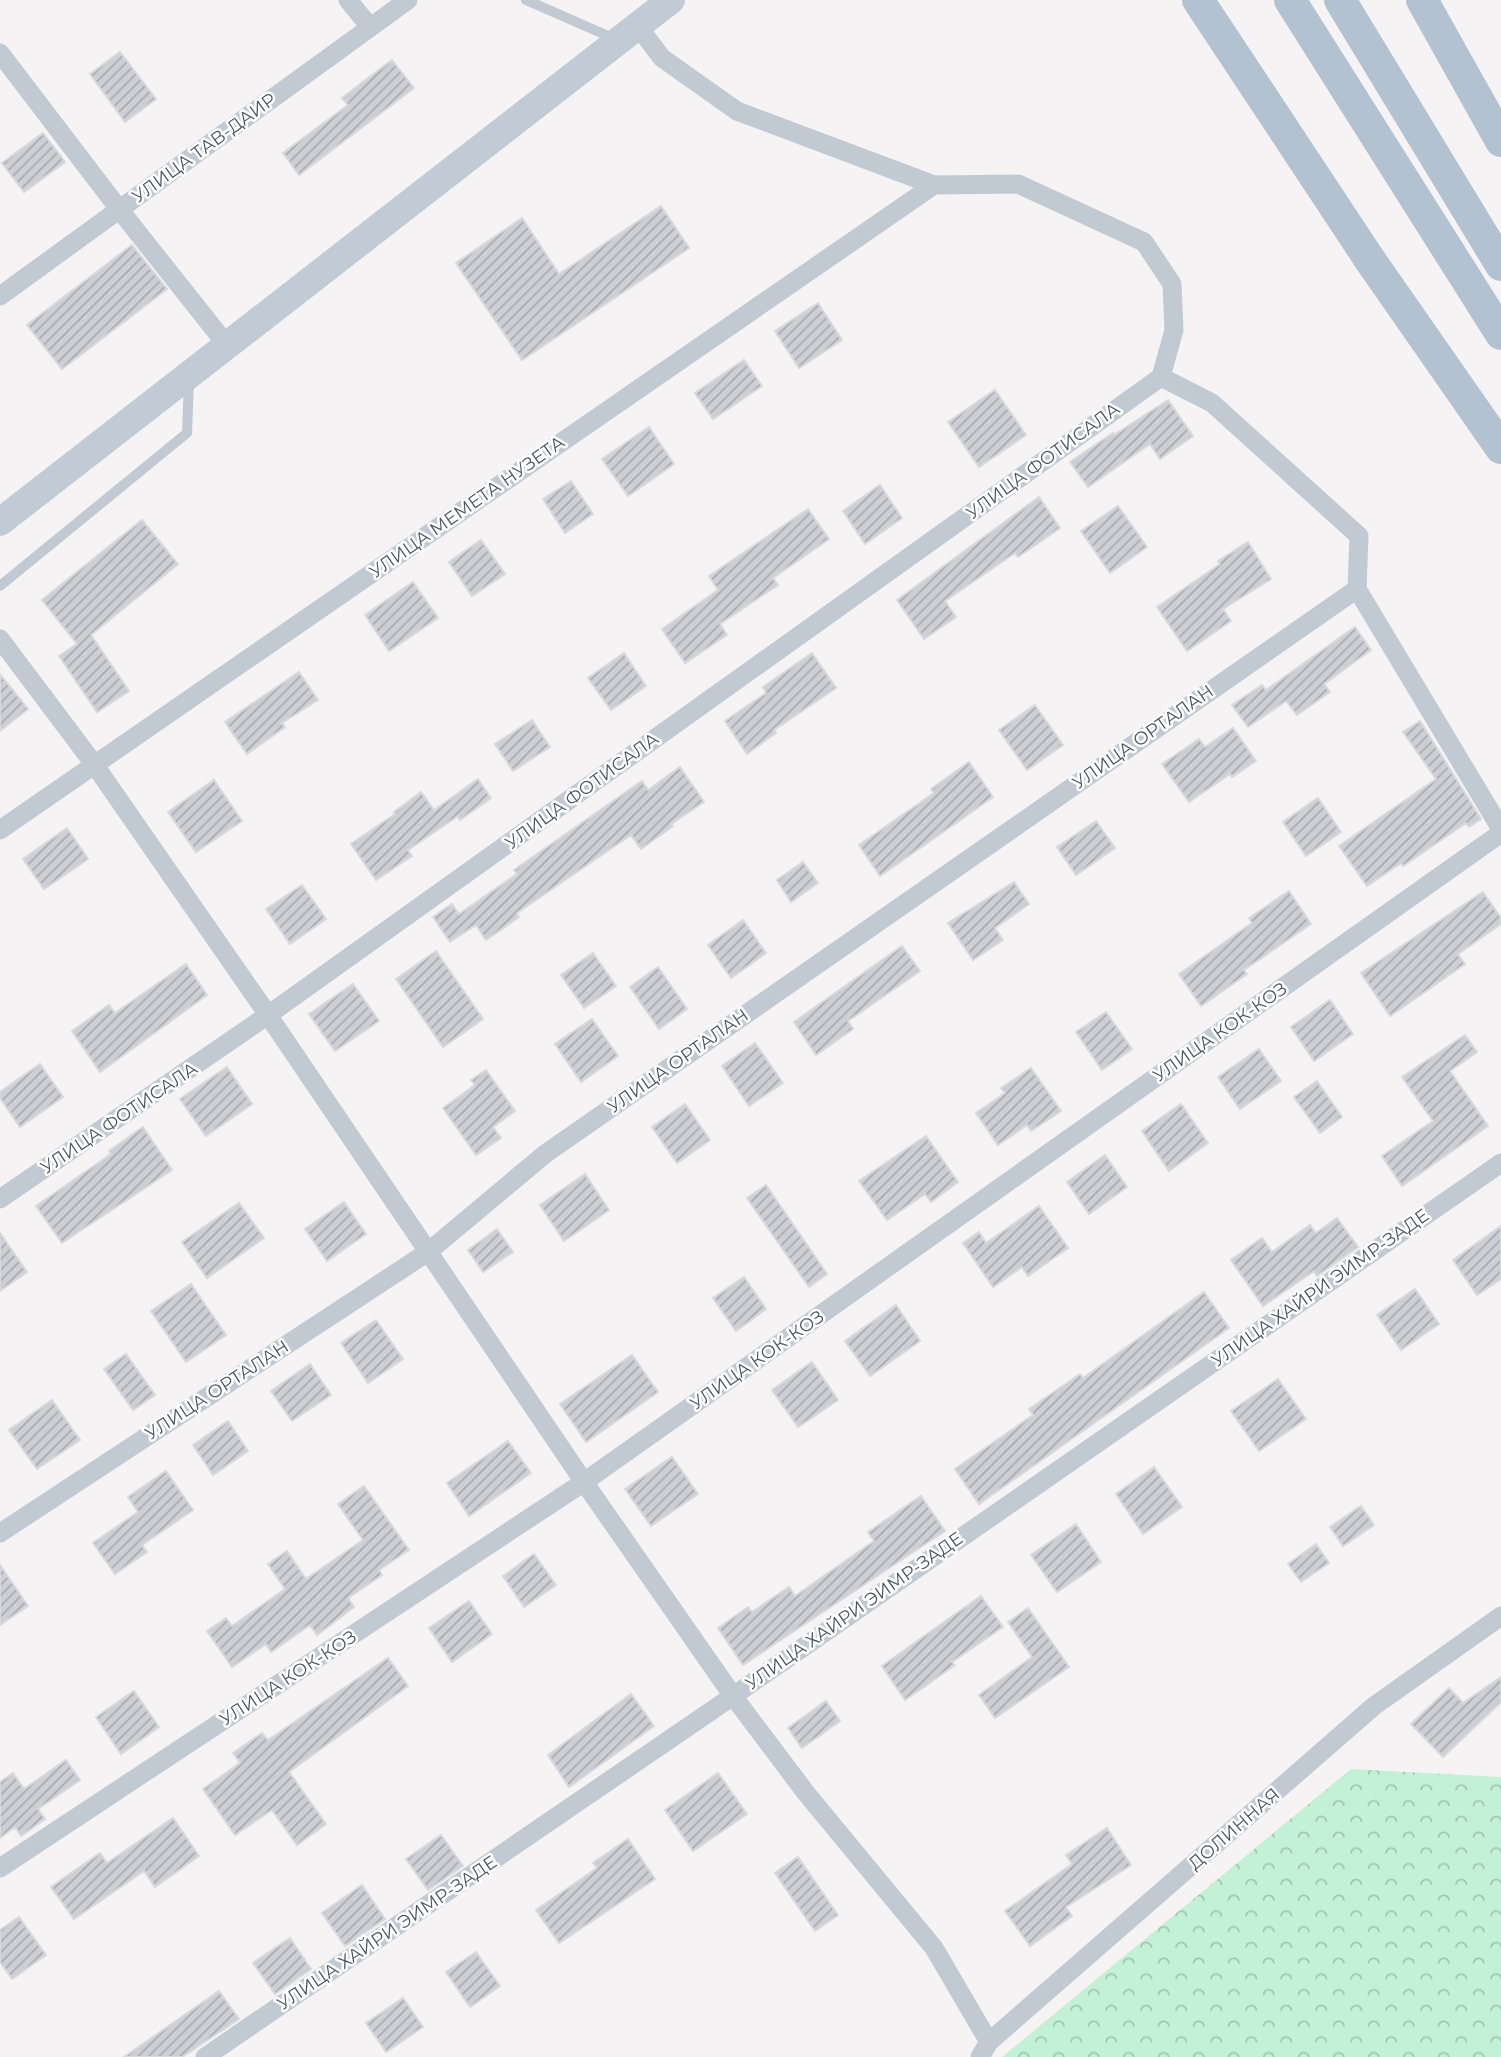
<svg xmlns="http://www.w3.org/2000/svg" width="1501" height="2057" font-family="Montserrat,sans-serif">
<style>
.forest{fill:url(#forest-crowns)}
.building{fill:url(#building-hatch);stroke:#d7d9de;stroke-width:2}
.lines{fill:none;stroke-linecap:round;stroke-linejoin:round}
.lane{stroke:#c1cad2;stroke-width:10}
.street{stroke:#c1cad2;stroke-width:19}
.secondary{stroke:#c1cbd6;stroke-width:28}
.primary{stroke:#b3c2d1;stroke-width:32}
.labels{text-anchor:middle;stroke-width:5;stroke-linejoin:round;paint-order:stroke}
.street-label{font-size:18px;fill:#4a5661;stroke:#fff}
</style>
<defs>
<pattern id="forest-crowns" width="20" height="18" patternUnits="userSpaceOnUse" patternTransform="scale(1.75)"><rect width="20" height="18" fill="#c3f1d5"/><path d="M2 6a3 3 0 1 1 6 0M12 15a3 3 0 1 1 6 0" fill="none" stroke="#a0c6b0"/></pattern>
<pattern id="building-hatch" width="6" height="6" patternUnits="userSpaceOnUse" patternTransform="scale(1.75)"><rect width="6" height="6" fill="#cdcfd5"/><path d="M-1 1l2-2M0 6l6-6M5 7l2-2" fill="none" stroke="#a8abb0"/></pattern>
</defs>
<rect width="100%" height="100%" fill="#f5f3f3"/>
<path class="forest" d="M1351,1769L1501,1777V2057H1002Z"/>
<path class="building" d="M120,52L156,99L125,122L90,74Z
M392,60L414,88L299,175L283,153L348,105L342,98Z
M43,133L65,162L24,192L2,163Z
M661,206L689,248L522,360L456,263L522,218L559,274Z
M132,245L167,289L62,369L27,325Z
M818,303L842,340L799,368L775,331Z
M744,360L762,386L713,419L695,393Z
M995,390L1026,435L979,467L948,422Z
M1168,400L1193,436L1160,459L1150,444L1088,487L1070,462L1113,433L1114,435Z
M649,427L674,464L628,496L602,459Z
M571,481L593,514L565,533L543,499Z
M880,485L902,518L865,544L843,511Z
M1039,497L1060,528L1018,557L1015,553L945,601L956,617L924,639L897,600Z
M1118,506L1147,547L1110,573L1081,531Z
M808,509L829,539L773,578L778,585L720,624L727,635L685,663L662,629L718,590L709,576Z
M142,520L178,564L91,635L129,691L97,712L59,656L77,644L42,600Z
M481,540L505,574L472,596L449,562Z
M1248,542L1271,579L1223,609L1231,621L1187,651L1157,607L1220,564L1218,561Z
M413,582L438,618L389,651L365,615Z
M1355,627L1371,650L1324,684L1330,692L1297,715L1286,701L1248,727L1232,705L1262,685L1266,690Z
M624,653L646,686L611,710L588,678Z
M812,653L836,688L774,730L776,733L747,754L725,721L766,693L763,687Z
M299,672L318,700L282,723L285,727L247,754L225,722Z
M0,674L28,709L0,731Z
M1035,705L1063,745L1027,770L999,730Z
M532,720L550,747L513,771L495,744Z
M1420,721L1481,819L1469,827L1466,823L1403,866L1401,863L1367,886L1339,846L1436,779L1403,732Z
M1233,728L1256,761L1232,777L1230,774L1189,802L1162,764L1199,739L1205,747Z
M969,762L993,797L880,876L859,845L934,793L931,789Z
M680,767L704,802L671,824L673,826L641,849L631,835L517,913L519,917L486,940L476,925L450,942L433,917L452,904L459,914L517,874L514,870L642,781L648,790Z
M478,779L491,798L460,820L458,816L408,850L412,856L376,880L351,844L395,814L394,812L421,792L434,810Z
M214,780L242,821L196,852L168,812Z
M1318,798L1341,832L1306,856L1283,822Z
M1096,821L1115,848L1076,875L1057,847Z
M67,828L88,859L44,889L23,859Z
M803,862L818,883L791,902L777,880Z
M1014,882L1029,904L995,928L1003,940L973,960L948,923Z
M302,885L326,919L290,944L266,909Z
M1289,891L1311,924L1244,970L1247,974L1201,1006L1179,974L1252,923L1249,918Z
M1483,892L1501,918V924L1458,954L1465,964L1390,1016L1361,973Z
M743,920L766,953L731,978L708,945Z
M902,946L920,971L848,1021L853,1029L816,1055L794,1022Z
M436,951L483,1019L443,1047L396,979Z
M593,953L616,986L584,1008L561,975Z
M186,964L207,995L100,1072L72,1031L109,1005L115,1013Z
M658,967L687,1009L659,1029L630,987Z
M353,984L379,1021L335,1051L309,1014Z
M1330,1000L1353,1034L1314,1061L1291,1027Z
M1106,1012L1132,1049L1102,1070L1076,1032Z
M592,1019L618,1056L581,1082L555,1044Z
M1465,1035L1477,1052L1450,1071L1488,1126L1402,1186L1382,1156L1433,1121L1402,1077Z
M755,1043L783,1083L749,1106L722,1066Z
M1259,1049L1281,1081L1240,1109L1218,1077Z
M40,1064L63,1097L20,1127L0,1098V1092Z
M227,1067L252,1104L206,1136L180,1099Z
M1031,1068L1061,1111L1031,1131L1027,1125L998,1145L976,1113L1005,1093L1001,1088Z
M486,1070L515,1111L493,1127L501,1138L476,1155L443,1108L475,1085L471,1080Z
M1317,1081L1342,1117L1320,1133L1294,1097Z
M685,1104L710,1140L677,1163L652,1127Z
M1181,1104L1208,1143L1169,1171L1142,1131Z
M143,1127L172,1170L62,1243L36,1206L111,1154L109,1151Z
M926,1136L958,1182L931,1202L925,1194L887,1220L859,1181Z
M1105,1155L1127,1187L1089,1214L1067,1182Z
M585,1174L609,1210L564,1241L540,1205Z
M766,1185L827,1274L809,1287L747,1198Z
M344,1202L366,1234L327,1261L305,1229Z
M239,1203L264,1238L207,1278L182,1242Z
M1039,1206L1068,1248L1028,1276L1022,1267L993,1287L963,1243L979,1232L986,1243Z
M1337,1218L1358,1247L1317,1276L1314,1271L1263,1306L1231,1260L1262,1238L1272,1252L1310,1225L1316,1233Z
M1501,1226V1279L1477,1295L1453,1260Z
M497,1229L513,1252L483,1272L468,1250Z
M0,1233L27,1272L0,1291Z
M744,1277L766,1309L736,1331L713,1298Z
M191,1284L226,1335L186,1362L151,1311Z
M1415,1289L1439,1324L1401,1350L1377,1315Z
M1204,1292L1229,1328L979,1504L955,1469L1033,1415L1029,1409L1080,1374L1083,1378Z
M896,1305L920,1341L870,1376L845,1341Z
M376,1320L403,1359L368,1383L341,1343Z
M126,1354L155,1395L133,1410L104,1369Z
M632,1355L658,1392L586,1442L560,1404Z
M812,1362L838,1400L798,1427L772,1390Z
M310,1364L331,1395L292,1421L271,1391Z
M1278,1379L1306,1419L1259,1451L1231,1411Z
M52,1400L80,1440L37,1469L9,1430Z
M228,1421L248,1451L213,1475L193,1445Z
M508,1441L531,1473L469,1516L447,1483Z
M672,1457L698,1494L651,1526L625,1489Z
M1154,1467L1182,1507L1143,1534L1116,1494Z
M166,1471L193,1510L142,1545L147,1552L115,1574L93,1543L138,1512L128,1497Z
M364,1486L409,1550L379,1570L382,1575L348,1598L354,1607L317,1635L310,1625L271,1652L266,1644L232,1667L207,1631L226,1618L232,1626L285,1589L268,1564L287,1551L306,1579L363,1540L338,1504Z
M921,1496L945,1531L743,1665L718,1628L748,1607L752,1612L789,1587L795,1596L874,1541L868,1532Z
M1361,1506L1374,1525L1343,1546L1330,1527Z
M1076,1524L1101,1562L1057,1592L1031,1555Z
M1316,1544L1329,1563L1301,1582L1288,1564Z
M534,1554L556,1585L524,1607L503,1576Z
M0,1565L28,1606L0,1625Z
M981,1596L1003,1627L952,1662L955,1665L905,1700L882,1666Z
M469,1601L492,1634L452,1662L429,1628Z
M1028,1608L1069,1667L995,1718L979,1695L1032,1657L1008,1622Z
M388,1658L408,1686L289,1772L326,1824L297,1845L272,1810L235,1835L203,1789L240,1763L233,1753L262,1733L268,1740Z
M1501,1677V1702L1443,1757L1411,1724L1449,1688L1463,1703Z
M134,1691L159,1727L121,1754L96,1717Z
M631,1694L654,1726L569,1787L548,1755Z
M826,1701L840,1721L802,1748L788,1728Z
M66,1760L80,1780L38,1809L45,1819L21,1836L15,1827L0,1838V1782L13,1773L24,1789Z
M718,1773L747,1814L693,1851L665,1810Z
M173,1818L199,1856L155,1887L144,1871L74,1919L51,1887L100,1853L107,1863Z
M1107,1828L1131,1865L1066,1907L1072,1916L1030,1946L1005,1911L1072,1864L1066,1855Z
M441,1835L463,1866L428,1890L406,1859Z
M628,1839L655,1879L559,1943L536,1910L597,1868L593,1863Z
M798,1857L838,1915L815,1931L775,1873Z
M362,1885L385,1919L345,1946L322,1913Z
M19,1917L46,1955L12,1979L0,1962V1930Z
M290,1938L311,1969L275,1994L253,1963Z
M476,1952L500,1986L470,2007L446,1972Z
M219,1991L239,2019L182,2057H124Z
M403,1998L423,2027L386,2052L366,2023Z"/>
<g class="lines">
<path class="lane" d="M526,0L615,39
M0,586L187,433L189,381"/>
<path class="street" d="M348,0L370,27
M637,25L662,58L737,111L934,185L1018,184L1144,242L1172,284L1174,330L1161,377L1212,403L1359,536L1357,589L1501,829
M0,53L119,209L226,344
M0,296L408,0
M0,639L94,764L268,1015L584,1482L733,1696L806,1793L934,1948L989,2042
M0,830L934,185
M0,1199L268,1015L1161,377
M0,1533L428,1252L545,1154L1357,589
M0,1868L584,1482L1501,833
M205,2057L733,1696L1501,1163
M980,2057L989,2042L1374,1706L1501,1616"/>
<path class="secondary" d="M0,522L671,0"/>
<path class="primary" d="M1198,0L1370,260L1501,448
M1290,0L1501,334
M1340,0L1501,265
M1422,0L1501,141"/>
</g>
<g class="labels">
<g class="street-label">
<text transform="translate(204 148) rotate(-36)" y="6">УЛИЦА ТАВ-ДАИР</text>
<text transform="translate(1043 461) rotate(-36)" y="6">УЛИЦА ФОТИСАЛА</text>
<text transform="translate(467 507) rotate(-35)" y="6">УЛИЦА МЕМЕТА НУЗЕТА</text>
<text transform="translate(1143 737) rotate(-35)" y="6">УЛИЦА ОРТАЛАН</text>
<text transform="translate(582 791) rotate(-36)" y="6">УЛИЦА ФОТИСАЛА</text>
<text transform="translate(1220 1032) rotate(-35)" y="6">УЛИЦА КОК-КОЗ</text>
<text transform="translate(678 1061) rotate(-35)" y="6">УЛИЦА ОРТАЛАН</text>
<text transform="translate(119 1118) rotate(-34)" y="6">УЛИЦА ФОТИСАЛА</text>
<text transform="translate(1320 1288) rotate(-35)" y="6">УЛИЦА ХАЙРИ ЭИМР-ЗАДЕ</text>
<text transform="translate(757 1360) rotate(-35)" y="6">УЛИЦА КОК-КОЗ</text>
<text transform="translate(217 1390) rotate(-33)" y="6">УЛИЦА ОРТАЛАН</text>
<text transform="translate(854 1611) rotate(-35)" y="6">УЛИЦА ХАЙРИ ЭИМР-ЗАДЕ</text>
<text transform="translate(288 1678) rotate(-33)" y="6">УЛИЦА КОК-КОЗ</text>
<text transform="translate(1234 1829) rotate(-41)" y="6">ДОЛИННАЯ</text>
<text transform="translate(387 1933) rotate(-34)" y="6">УЛИЦА ХАЙРИ ЭИМР-ЗАДЕ</text>
</g>
</g>
</svg>
